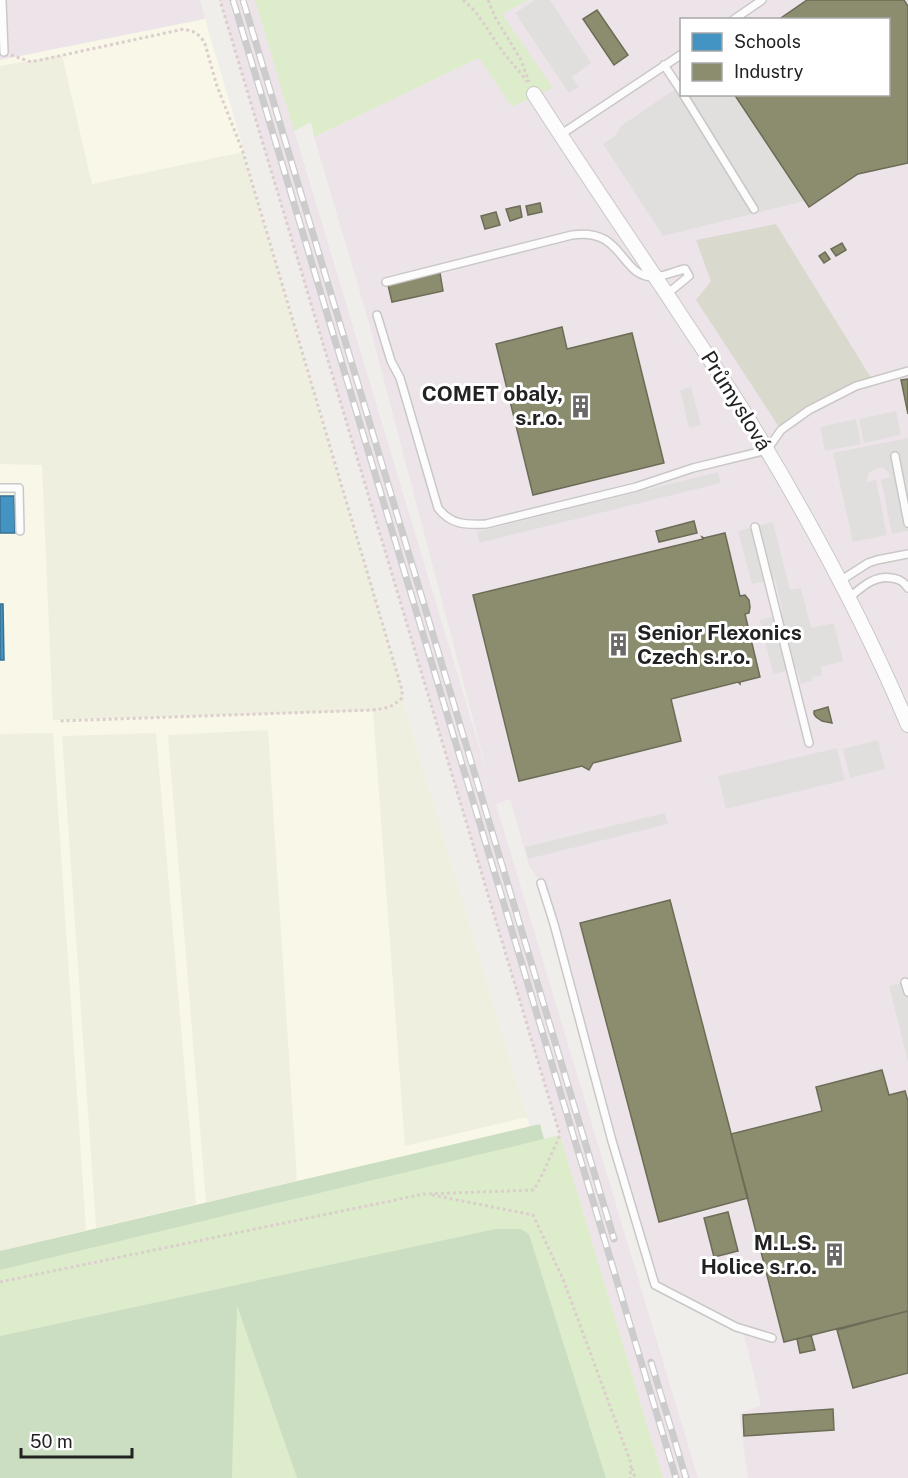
<svg xmlns="http://www.w3.org/2000/svg" width="908" height="1478" font-family="'Public Sans',sans-serif">
<style>
.industrial{fill:#ede4e9;fill-rule:evenodd}
.education{fill:#f8f7e8}
.construction{fill:#d9d9cd}
.farmland{fill:#efefdf}
.grass{fill:#ddeccb}
.forest{fill:#cbdec1}
.parking{fill:#e0dfde}
.schools{fill:#4393c3;stroke:#397193;stroke-width:1.5}
.industry{fill:#8c8c6e;stroke:#6c6c57;stroke-width:1.5}
.lines{fill:none;stroke-linecap:round;stroke-linejoin:round}
.lane-casing{stroke:#c9c8c7;stroke-width:10}
.street-casing{stroke:#c9c8c7;stroke-width:16}
.path{stroke:#dccecd;stroke-width:3;stroke-dasharray:3 3;stroke-linecap:butt}
.lane{stroke:#fdfcfc;stroke-width:7}
.street{stroke:#fdfcfc;stroke-width:14}
.rail-casing{stroke:#ccc;stroke-width:7}
.rail{stroke:#fff;stroke-width:4.5;stroke-dasharray:14;stroke-linecap:butt}
.labels{text-anchor:middle;stroke-width:6;stroke-linejoin:round;paint-order:stroke}
.poi-label{font-size:21px;font-weight:bold;fill:#222;stroke:#fff;text-anchor:end}
.street-label{font-size:21px;fill:#222;stroke:#fff}
</style>
<rect width="100%" height="100%" fill="#f0eeeb"/>
<path class="industrial" d="M0,0H200L205,19L0,60Z
M220,0H255L488,776L367,316L314,137L479,58L502,14L529,0H908V1478H748L739,1414L761,1405L744,1335L655,1285L541,883L529,866L510,799L496,804L698,1478H663ZM682,20H888V94H682Z"/>
<path class="education" d="M205,19L402,690V698L532,1135L0,1259V60Z"/>
<path class="construction" d="M776,224L873,381L856,386L781,430L696,300L711,281L696,240Z"/>
<path class="farmland" d="M62,55L92,184L243,152L402,690V698L527,1117L405,1146L373,711L53,720L42,465L0,464V66Z
M268,730L297,1181L206,1202L168,735Z
M53,733L86,1230L0,1251V734Z
M156,733L196,1204L96,1228L62,736Z"/>
<path class="grass" d="M255,0H529L502,14L553,88L512,107L479,58L314,137L311,122L294,131Z
M560,1135L663,1478H606L529,1234L521,1229H495L0,1336V1270Z
M236,1304L297,1478H232Z"/>
<path class="forest" d="M540,1124L544,1139L0,1270V1251Z
M495,1229H521L529,1234L606,1478H297L237,1306L232,1478H0V1336Z"/>
<path class="parking" d="M535,0H550L591,63L572,77L579,87L569,93L515,13Z
M681,85L682,94L734,95L805,201L663,236L603,144L615,136L621,126Z
M691,387L701,425L689,428L680,390Z
M896,411L901,435L864,443L859,419Z
M856,419L861,444L825,451L820,427Z
M908,438V531L892,534L881,479L892,477L886,470L882,468H877L869,473L866,482L876,480L887,535L853,542L833,453Z
M718,472L721,483L479,543L477,532Z
M773,522L790,590L801,588L811,628L834,623L843,661L821,667L822,675L812,677V681L801,684L797,668L773,674L760,620L783,614L775,579L752,584L738,531Z
M878,740L885,769L850,778L843,749Z
M837,748L845,780L726,809L718,776Z
M665,813L668,824L528,859L525,847Z
M908,981V1062L889,986Z"/>
<path class="schools" d="M0,496H14L15,533H0Z
M0,604H3L4,660H0Z"/>
<path class="industry" d="M807,0H904L908,6V163L858,174L809,207L734,94H888V20H778Z
M597,10L628,55L614,65L583,19Z
M540,203L542,212L528,215L526,206Z
M520,206L522,217L510,221L506,209Z
M496,212L500,225L485,229L481,216Z
M842,243L846,250L836,256L831,249Z
M825,252L830,259L824,263L819,256Z
M440,273L443,291L392,302L388,285Z
M562,327L567,349L632,333L664,463L533,495L496,344Z
M908,379V414L901,380Z
M694,521L697,533L659,542L656,531Z
M725,533L740,596L745,595L749,600L750,607L749,613L745,614L760,677L740,682V684L738,682L671,699L681,741L593,763L589,770L582,766L519,781L473,595L703,539L702,537L704,538Z
M828,707L832,723L822,721L816,717L814,714V711Z
M670,900L748,1198L659,1222L580,923Z
M882,1070L889,1095L905,1091L908,1101V1311L784,1342L731,1134L822,1111L816,1087Z
M728,1212L738,1251L714,1257L704,1218Z
M908,1311V1373L853,1388L837,1330Z
M811,1335L815,1350L800,1353L797,1339Z
M833,1409L834,1430L744,1436L743,1415Z"/>
<g class="lines">
<defs>
<path id="lane" d="M2,0L4,52
M733,20L762,0
M664,65L682,92
M683,94L754,209
M560,135L682,54
M386,282L572,235C624,227 619,276 653,277C663,277 675,271 685,269L689,276L667,294
M377,315L391,361L400,378L438,508C451,525 466,525 486,524L636,487L693,468L767,450L781,430L809,410L856,386L908,371
M895,456L908,523
M0,488H19L20,531
M755,527L809,743
M840,581L868,563L877,560L908,554
M849,598C862,587 874,575 892,578C900,579 904,582 908,588
M541,883L554,924L612,1141L655,1285L736,1327L772,1338
M905,982L908,992"/>
<path id="street" d="M534,94C579,164 626,233 672,302C696,339 721,375 744,412C806,513 862,616 908,725"/>
</defs>
<use href="#lane" class="lane-casing"/>
<use href="#street" class="street-casing"/>
<path class="path" d="M463,0C480,13 488,32 501,49C509,61 519,70 527,82
M488,0L495,17L521,60L529,82
M11,55L31,62L184,29L194,32L201,37L205,44L217,86L243,152L402,690V698C392,707 387,708 373,710L58,721
M432,1195L533,1215L563,1279L631,1463L630,1478
M0,1282L424,1194L534,1190L543,1173L560,1135L220,0
M632,1468L635,1478"/>
<use href="#lane" class="lane"/>
<use href="#street" class="street"/>
<defs>
<path id="rail" d="M233,0L676,1478
M243,0L614,1239
M651,1362L686,1478"/>
</defs>
<use href="#rail" class="rail-casing"/>
<use href="#rail" class="rail"/>
</g>
<defs>
<symbol id="building-bare" viewBox="-9 -9 18 18"><path d="M-4-6H4V6H1V3H-1V6H-4ZM-2.5-4.3h1.7v1.8h-1.7ZM.8-4.3h1.7v1.8H.8ZM-2.5-1h1.7V.8h-1.7ZM.8-1h1.7V.8H.8Z" fill="#6a6968" stroke="#fff" stroke-width="2.5" paint-order="stroke"/></symbol>
</defs>
<g fill-rule="evenodd">
<use href="#building-bare" x="564" y="390" width="33" height="33"/>
<use href="#building-bare" x="602" y="628" width="33" height="33"/>
<use href="#building-bare" x="818" y="1238" width="33" height="33"/>
</g>
<g class="labels">
<g class="poi-label">
<text x="563" y="401">COMET obaly,<tspan x="563" dy="24">s.r.o.</tspan></text>
<text x="637" y="640" text-anchor="start">Senior Flexonics<tspan x="637" dy="24">Czech s.r.o.</tspan></text>
<text x="817" y="1250">M.L.S.<tspan x="817" dy="24">Holice s.r.o.</tspan></text>
</g>
<g class="street-label">
<text transform="translate(736 401) rotate(58)" y="7">Průmyslová</text>
</g>
</g>
<rect x="680" y="18" width="210" height="78" fill="#ffffff" stroke="#a7a7a7" stroke-width="1.5"/>
<rect x="692" y="33" width="30" height="18" fill="#4393c3" stroke="#a7a7a7" stroke-width="1.5"/>
<text x="734" y="48" font-size="18" fill="#222222">Schools</text>
<rect x="692" y="63" width="30" height="18" fill="#8c8c6e" stroke="#a7a7a7" stroke-width="1.5"/>
<text x="734" y="78" font-size="18" fill="#222222">Industry</text>
<path d="M21 1448v9h111v-9" fill="none" stroke="#222222" stroke-width="3"/>
<text x="30" y="1448" font-size="18" fill="#222222" stroke="#ffffff" stroke-width="4.5" paint-order="stroke">50 m</text>
</svg>
